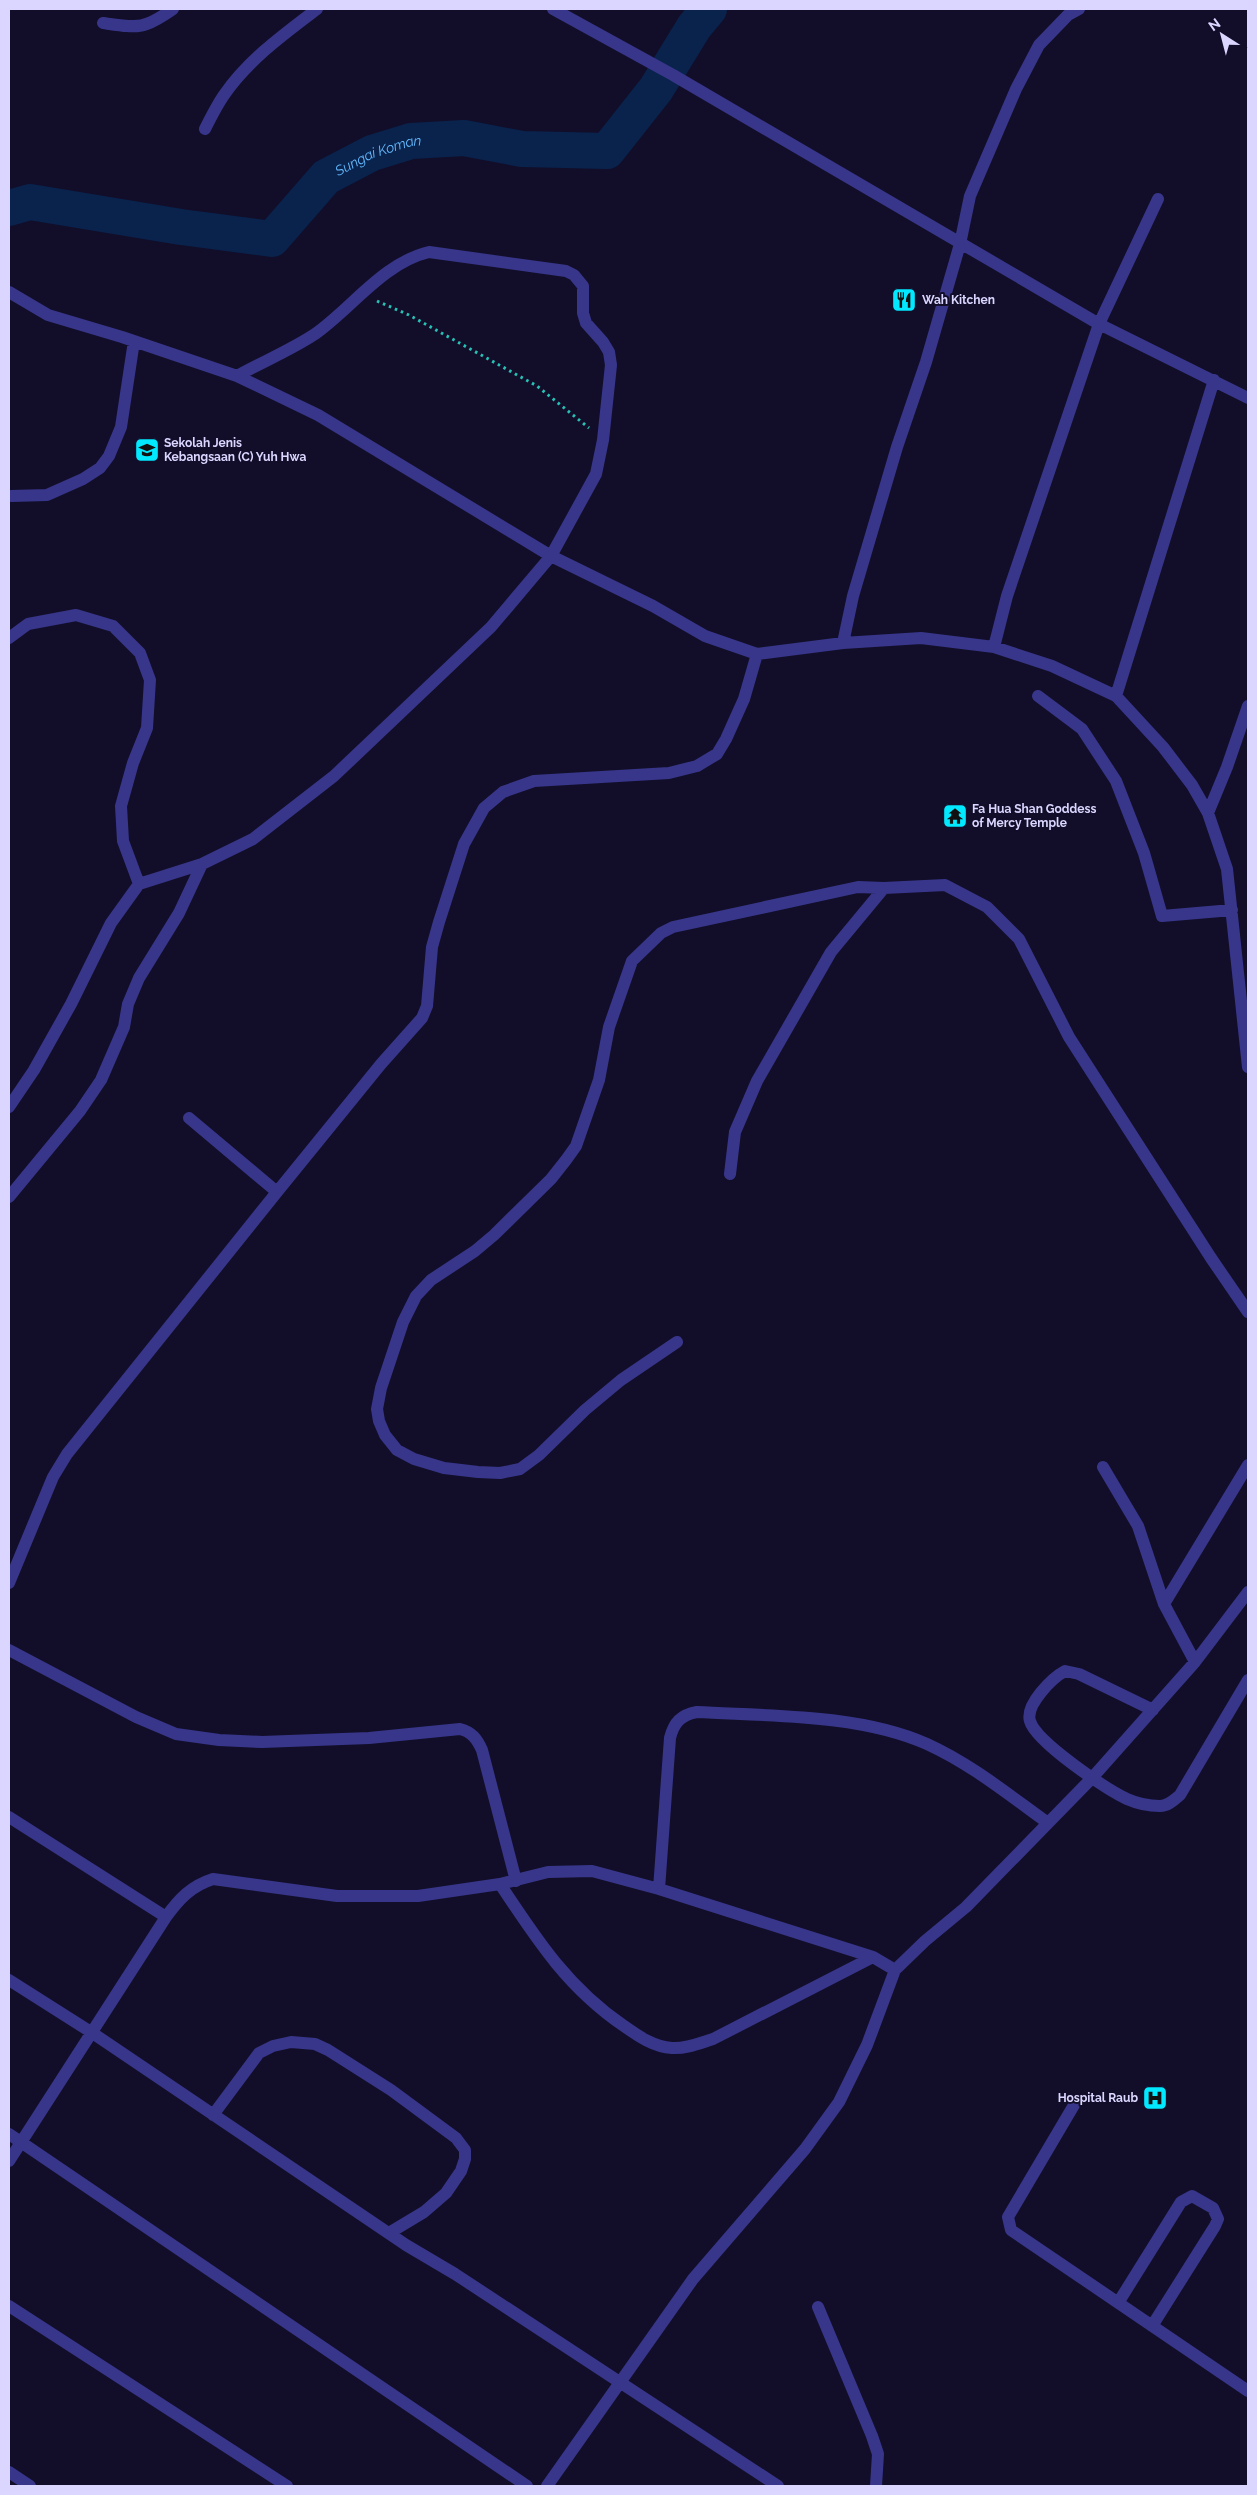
<svg xmlns="http://www.w3.org/2000/svg" width="1257" height="2495" font-family="Raleway,sans-serif">
<style>
.lines{fill:none;stroke-linecap:round;stroke-linejoin:round}
.river{stroke:#09234d;stroke-width:36}
.path{stroke:#28c1b6;stroke-width:3;stroke-dasharray:2.5 4;stroke-linecap:butt}
.minor{stroke:#38368b;stroke-width:12}
.labels{text-anchor:middle;stroke-width:4;stroke-linejoin:round;paint-order:stroke}
.poi-label{font-size:12px;font-weight:bold;fill:#dad6ff;stroke:#120e29;text-anchor:start}
.water-label{font-size:14px;font-style:italic;fill:#64baff;stroke:#120e29}
</style>
<rect width="100%" height="100%" fill="#120e29"/>
<g class="lines">
<path class="river" id="s1" d="M9,208L30,202L181,227L272,239L326,177L372,153L411,141L464,138L522,149L607,151L656,89L694,27L709,9"/>
<path class="path" d="M377,301L409,315L537,386L589,428"/>
<path class="minor" d="M553,9L673,75L1099,324L1248,398
M103,23C138,28 143,30 173,9
M205,129C211,117 217,105 224,95C248,60 284,34 317,9
M9,292L48,315L122,337L237,376L318,415L551,556L653,606L705,636L757,654L843,643L921,638L994,647L1052,666L1116,696L1163,747L1192,785L1208,813L1227,869L1248,1067
M11,496L47,495L83,479L100,468L109,456L121,427L134,341
M9,638L28,624L76,615L113,626L140,653L150,680L147,728L133,763L121,806L123,841L139,884L202,864L253,839L334,776L491,627L551,556L596,474L603,440L611,365L609,352L603,342L586,323L583,313V286L574,275L566,271L429,252C383,263 352,308 315,334C291,350 262,362 237,376
M843,643L853,596L897,447L926,362L960,244L970,196L1016,89L1039,45L1068,15L1079,9
M994,647L1007,596L1099,324L1158,199
M1038,696L1082,729L1116,781L1144,853L1162,916L1232,910
M1116,696L1214,380
M1208,813L1227,767L1248,706
M9,1107L34,1070L71,1004L111,923L139,884
M189,1118L277,1192
M730,1174L735,1132L757,1081L831,952L884,888L945,885L987,907L1019,939L1069,1037L1211,1258L1248,1312
M9,1197L80,1111L101,1080L124,1027L128,1004L139,978L179,913L202,864
M677,1342L621,1380L585,1410L539,1455L520,1469L500,1473L478,1472L444,1468L414,1459L397,1450L385,1435L379,1421L377,1409L381,1388L403,1322L416,1296L431,1280L475,1251L494,1235L551,1179L566,1160L576,1146L599,1080L609,1027L632,961L661,933L673,927L858,887L884,888
M1103,1467L1138,1526L1164,1604L1195,1662
M9,1583L53,1477L67,1454L277,1192L381,1064L422,1018L427,1006L432,947L439,922L464,844L484,808L503,792L534,781L669,773L697,766L717,754L726,739L744,699L757,654
M1164,1604L1248,1465
M9,1650L136,1717L176,1734L219,1740L262,1742L369,1738L460,1729C472,1732 477,1739 482,1750L516,1881
M1153,1710L1079,1674L1065,1671C1052,1678 1025,1705 1030,1721C1036,1742 1106,1789 1127,1799C1136,1803 1150,1806 1160,1806C1168,1806 1174,1800 1180,1795L1248,1680
M9,1817L166,1917
M500,1884C537,1940 568,1988 624,2026C638,2036 654,2047 672,2048C686,2049 700,2043 713,2039L873,1957
M659,1889L670,1738C674,1722 681,1715 697,1712C769,1716 860,1714 927,1744C971,1764 1009,1795 1048,1823
M9,1980L91,2032L406,2245L455,2274L778,2486
M1074,2105L1008,2217L1011,2230L1248,2391
M213,2115L259,2053L273,2046L291,2042L315,2044L328,2050L391,2090L456,2138L465,2150V2159L461,2171L446,2193L424,2212L389,2233
M9,2134L527,2486
M9,2161L166,1917C179,1899 191,1886 213,1879L337,1896H418L500,1884L548,1872L592,1871L659,1889L873,1957L895,1970
M1118,2303L1181,2202L1192,2196L1213,2208L1218,2219L1215,2226L1152,2326
M9,2306L287,2486
M818,2307L872,2436L878,2454L876,2486
M9,2472L30,2486
M547,2486L693,2279L805,2149L839,2102L867,2045L895,1970L925,1941L966,1907L1092,1778L1195,1662L1248,1592"/>
</g>
<defs>
<symbol id="restaurant-square" viewBox="-11 -11 22 22"><rect x="-9" y="-9" width="18" height="18" rx="4" fill="#02e9ff" stroke="#120e29"/><path d="M-5-6h1v4h1v-4h1v4h1v-4h1v5L-1.5 .5V6h-2V.5L-5-1ZM5-6V6H3V1.5H1.5Q1.5-4 5-6Z" fill="#111"/></symbol>
<symbol id="school-square" viewBox="-11 -11 22 22"><rect x="-9" y="-9" width="18" height="18" rx="4" fill="#02e9ff" stroke="#120e29"/><path d="M0-5L7-2L0 1L-7-2ZM-4 1L0 2.5L4 1V4Q0 6-4 4Z" fill="#111"/></symbol>
<symbol id="temple-square" viewBox="-11 -11 22 22"><rect x="-9" y="-9" width="18" height="18" rx="4" fill="#02e9ff" stroke="#120e29"/><path d="M0-6L5-2H3V0L6.5 2.5H4V6H1.5V3h-3V6H-4V2.5H-6.5L-3 0V-2H-5Z" fill="#111"/></symbol>
<symbol id="hospital-square" viewBox="-11 -11 22 22"><rect x="-9" y="-9" width="18" height="18" rx="4" fill="#02e9ff" stroke="#120e29"/><path d="M-5-5h3v3.5h4V-5h3V5h-3V1.5h-4V5h-3Z" fill="#111"/></symbol>
</defs>
<g fill-rule="evenodd">
<use href="#restaurant-square" x="890" y="286" width="28" height="28"/>
<use href="#school-square" x="133" y="436" width="28" height="28"/>
<use href="#temple-square" x="941" y="802" width="28" height="28"/>
<use href="#hospital-square" x="1141" y="2084" width="28" height="28"/>
</g>
<g class="labels">
<g class="poi-label">
<text x="922" y="304">Wah Kitchen</text>
<text x="164" y="447">Sekolah Jenis<tspan x="164" dy="14">Kebangsaan (C) Yuh Hwa</tspan></text>
<text x="972" y="813">Fa Hua Shan Goddess<tspan x="972" dy="14">of Mercy Temple</tspan></text>
<text x="1138" y="2102" text-anchor="end">Hospital Raub</text>
</g>
<g class="water-label">
<text dy="5" stroke="none"><textPath href="#s1" startOffset="406">Sungai Koman</textPath></text>
</g>
</g>
<rect width="1257" height="2495" fill="none" stroke="#dad6ff" stroke-width="20"/>
<g transform="translate(1222 35) rotate(324)" stroke="#120e29" stroke-width="4" paint-order="stroke">
<path d="M0-4L9 19L0 12L-9 19Z" fill="#dad6ff"/>
<text y="-8" font-size="14" font-weight="bold" text-anchor="middle" fill="#dad6ff">N</text>
</g>
</svg>
